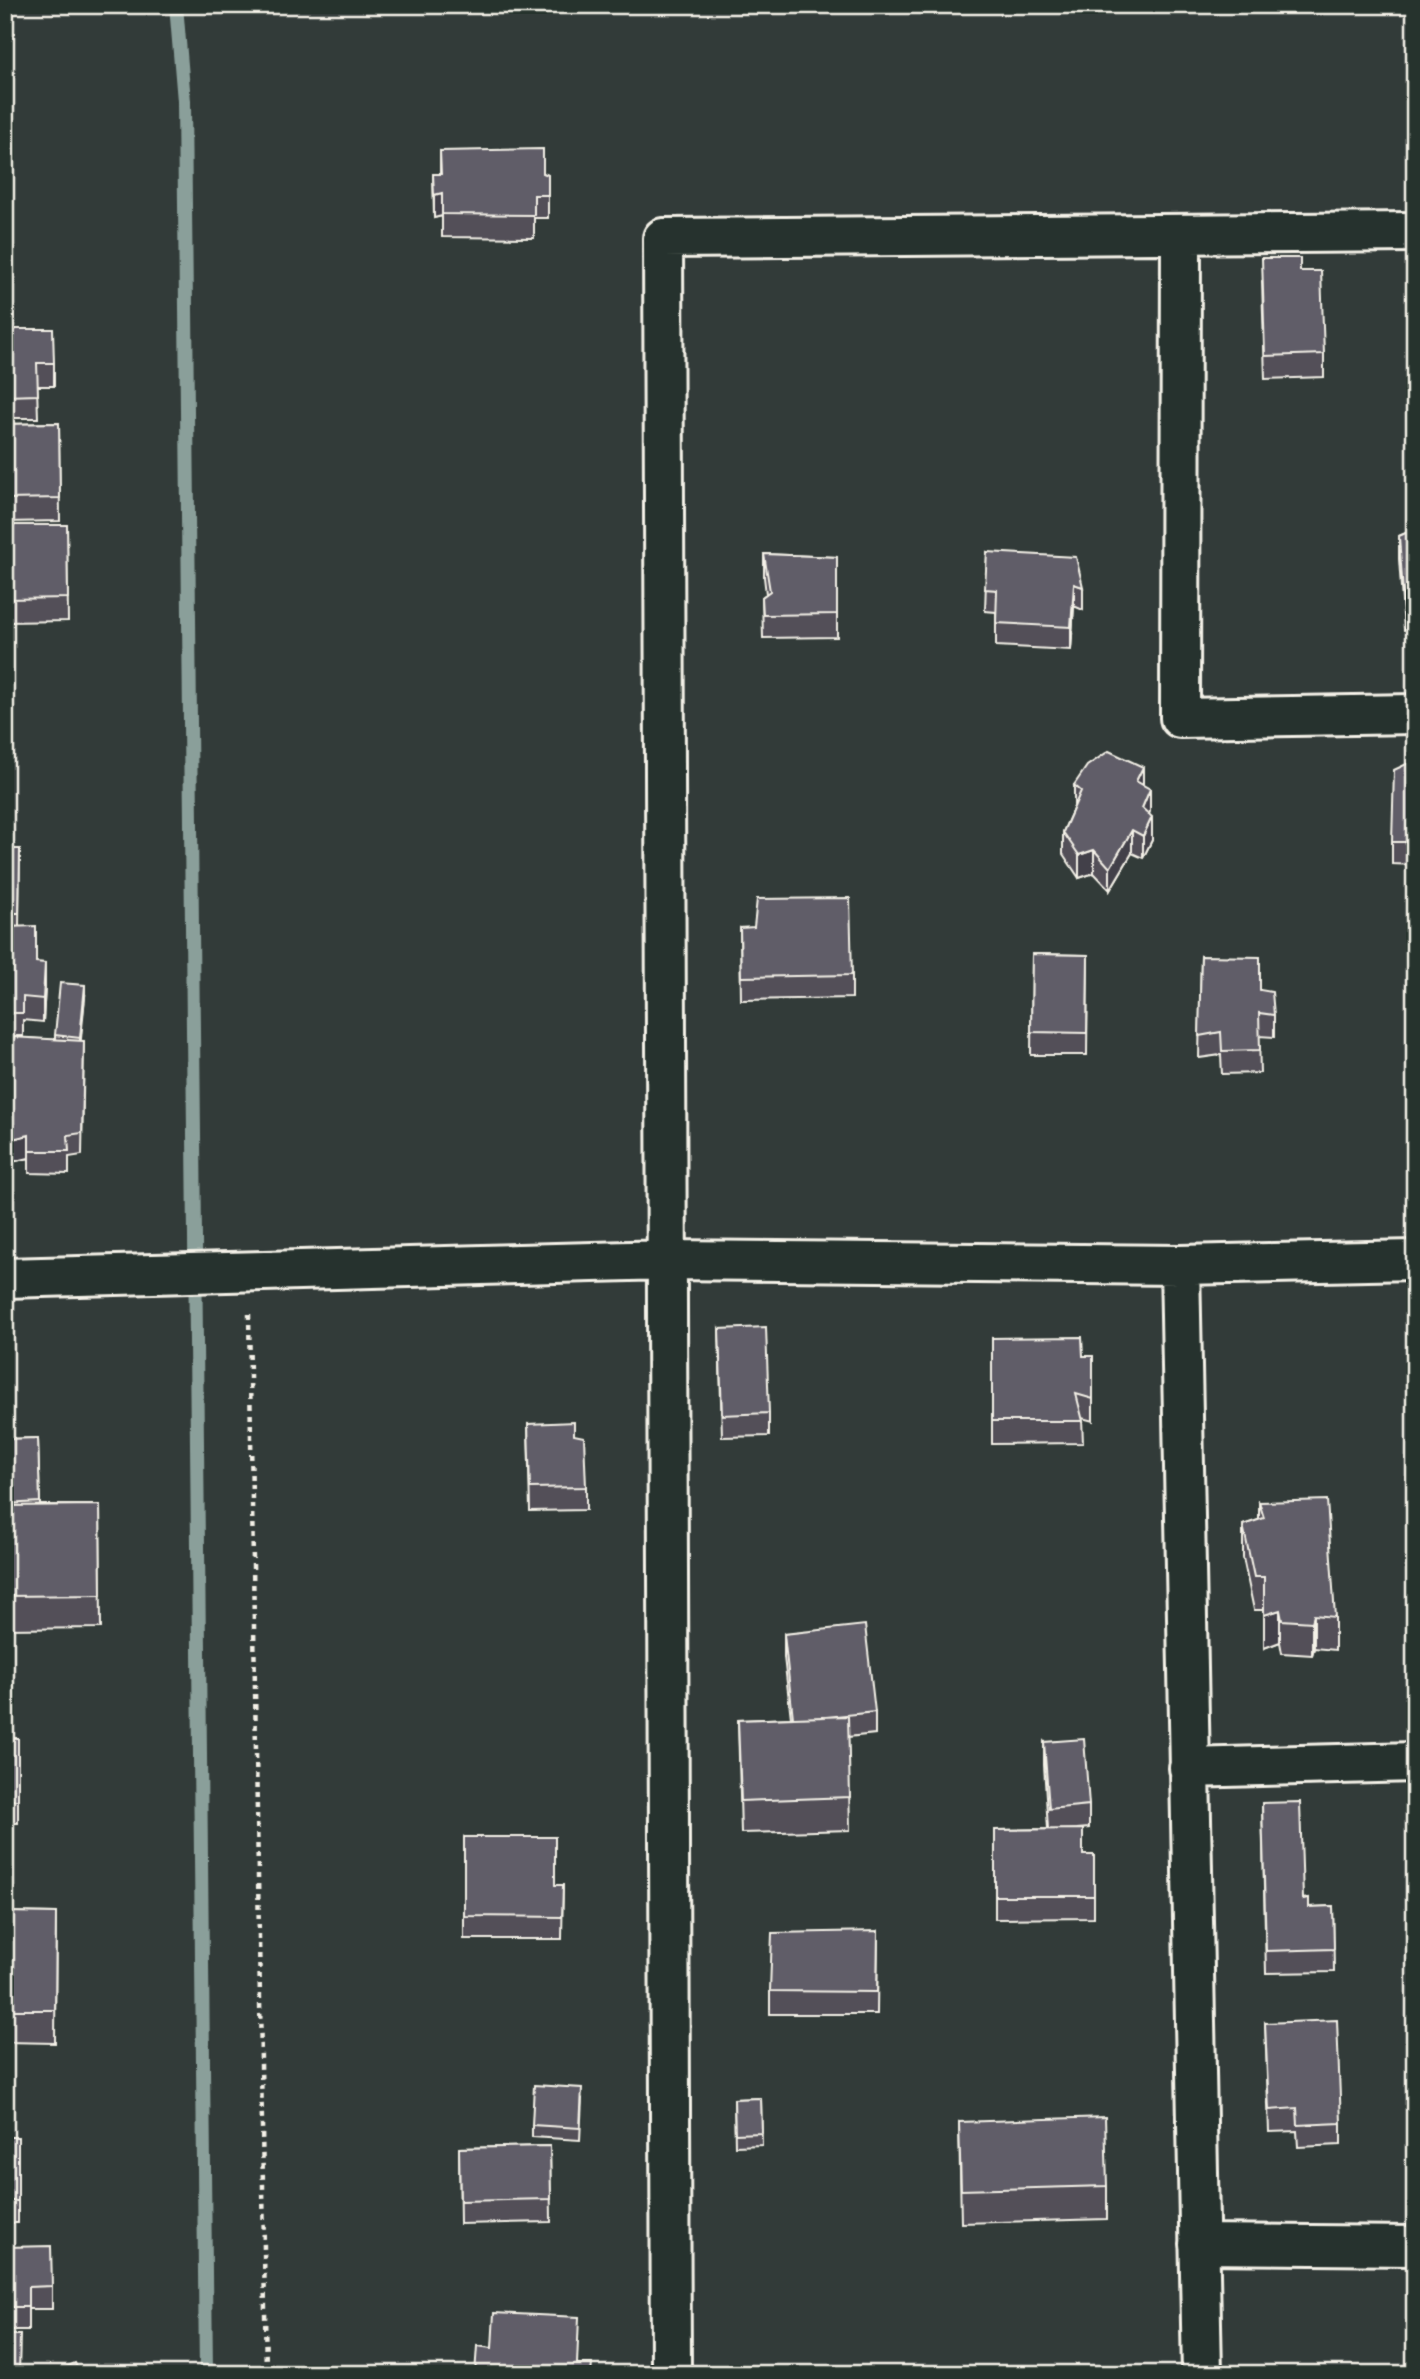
<svg xmlns="http://www.w3.org/2000/svg" width="1420" height="2379" font-family="'Architects Daughter',sans-serif">
<style>
.lines{fill:none;stroke-linecap:round;stroke-linejoin:round}
.stream{stroke:#8a9f9a;stroke-width:14}
.minor-casing{stroke:#f4f1e8;stroke-width:44}
.path{stroke:#f4f1e8;stroke-width:4.5;stroke-dasharray:5 5;stroke-linecap:butt}
.minor{stroke:#26332d;stroke-width:38}
.wall{fill:#535059;stroke:#f4f1e8;stroke-width:2}
.shaded-wall{fill:#434148;stroke:#f4f1e8;stroke-width:2}
.building{fill:#605d67;stroke:#f4f1e8;stroke-width:2}
</style>
<rect width="100%" height="100%" fill="#323b39"/>
<filter id="ink" filterUnits="userSpaceOnUse"><feTurbulence type="fractalNoise" baseFrequency=".0143" numOctaves="2"/><feDisplacementMap in="SourceGraphic" scale="14" xChannelSelector="R" yChannelSelector="G"/><feConvolveMatrix kernelMatrix="1 2 1 2 8 2 1 2 1" color-interpolation-filters="sRGB"/></filter>
<g filter="url(#ink)">
<g class="lines">
<path class="stream" d="M176,5L184,101L206,2374"/>
<defs>
<path id="minor" d="M1181,234L1180,718L1415,714
M1180,1265L1202,2374
M5,1278L667,1260L1180,1265L1415,1260
M1189,1768L1415,1762
M1199,2244L1415,2246
M671,2374L663,238L1415,232"/>
</defs>
<use href="#minor" class="minor-casing"/>
<path class="path" d="M249,1314L266,2374"/>
<use href="#minor" class="minor"/>
</g>
<path class="wall" d="M440,151L543,173L548,175V218H534V238L442,237V216L434,218L433,174H440Z
M5,152H9L10,231H5Z
M5,242H10L9,321H5Z
M1300,271L1324,354V377L1265,379L1262,281Z
M5,329L54,363V386H37L38,418H5Z
M59,423L60,521L5,522V424Z
M5,525H67L68,621L5,622Z
M1415,529V629L1404,630L1399,559V536Z
M987,552L1083,587V610L1074,606L1071,650L996,646V612L985,611Z
M764,554L837,557V637L763,638L762,597L766,594L764,577Z
M1415,760V865L1392,864V842Z
M1074,785H1143L1150,811L1149,815L1152,840L1143,858L1132,853L1110,890L1094,873L1079,878L1063,854V832L1074,807Z
M5,849H20L19,927L36,962L45,986L43,1022L23,1020V1036H5Z
M740,928L852,975V998L741,1000Z
M1032,954L1088,955L1087,1055H1031Z
M1201,956L1260,990L1274,1015V1037L1259,1036L1260,1073L1222,1074L1221,1055L1199,1058Z
M85,997L80,1041H84L82,1155L69,1157V1174L29,1173V1158L12,1162L11,1037L55,1040V1035Z
M719,1329L769,1413V1436L722,1437Z
M992,1338L1083,1356H1093V1421L1082,1418L1083,1443L992,1444Z
M528,1424L574,1435L586,1487V1510L530,1511Z
M38,1438L40,1505H100L101,1628L5,1629V1439Z
M1259,1502L1335,1617V1650L1314,1648L1312,1655L1282,1653L1280,1642L1264,1648V1610H1254L1243,1558V1525L1259,1520Z
M784,1634L875,1712V1734L848,1737L850,1830L741,1833L738,1720L791,1718L784,1657Z
M5,1738H18V1823H5Z
M1044,1742L1089,1805V1828L1078,1829L1083,1855H1094V1918L995,1919V1830L1048,1829L1044,1765Z
M1262,1803L1303,1899L1309,1907L1333,1906L1334,1972L1266,1973Z
M464,1837L555,1885H563L562,1939H464Z
M5,1912L56,1913L55,2043L5,2042Z
M878,1931L877,2014H770V1991Z
M1265,2023L1341,2123V2145L1298,2147L1297,2131L1269,2132Z
M761,2098L762,2145L735,2146L734,2099Z
M582,2099L580,2140L532,2137V2125Z
M959,2122L1107,2186V2219L961,2223Z
M5,2137H18V2223H5Z
M550,2146L551,2222L460,2224L459,2148Z
M5,2247L52,2286V2309H28V2330H5Z"/>
<path class="shaded-wall" d="M442,193V216L434,218V195Z
M1074,584V606L1071,650V627Z
M1143,767V790L1136,781Z
M1150,789V811L1142,831V808Z
M1152,817V840L1143,858V836Z
M1132,830V853L1110,890V868Z
M1094,850V873L1079,878V855Z
M45,963V986L43,1022V999Z
M85,985V997L80,1049V1038Z
M29,1135V1158L12,1162V1139Z
M1280,1610V1642L1264,1648V1615Z
M1314,1615V1648L1312,1655V1622Z"/>
<path class="building" d="M543,149V173L548,175V195H534V215L442,214V193L434,195L433,174H441L440,151Z
M5,152H9L10,208H5Z
M5,242H10L9,298H5Z
M1262,258H1300V271H1321L1324,354L1265,356Z
M5,329H53L54,363H37L38,395L5,396Z
M59,423L60,498L5,499V424Z
M5,525H67L68,598L5,599Z
M1415,529V606L1404,608L1399,536Z
M987,552L1076,557L1083,587L1074,584L1071,627L996,623L997,590L985,589Z
M764,554L837,557V614L763,615L762,597L770,591Z
M1109,751L1143,767L1136,781L1150,789L1142,808L1152,817L1143,836L1132,830L1110,868L1094,850L1079,855L1063,832L1081,791L1074,785L1087,766Z
M1415,760V842H1392L1394,770Z
M5,849H20L19,913H5Z
M850,898L852,975L741,977L740,928L754,927L757,899Z
M36,926V962L45,963L43,999L23,997V1013H5V927Z
M1032,954L1088,955L1087,1033L1031,1032Z
M1201,956L1260,957V990L1272,992L1274,1015L1259,1013L1260,1050L1222,1051L1221,1032L1199,1036Z
M60,983L85,985L80,1038L55,1035Z
M11,1037L84,1041L82,1133L68,1135L69,1151H29V1135L12,1139Z
M766,1327L769,1413L722,1415L719,1329Z
M1082,1337L1083,1356H1093V1399L1076,1394L1083,1421H992V1338Z
M574,1422V1435L584,1437L586,1487L530,1488L528,1424Z
M38,1438L40,1502L5,1504V1439Z
M1327,1500L1335,1617L1314,1615L1312,1622L1282,1620L1280,1610L1264,1615V1577H1254L1243,1525L1264,1518L1259,1502Z
M100,1505L101,1595L5,1596V1506Z
M865,1625L875,1712L826,1717L793,1718L784,1634Z
M848,1716L850,1797L741,1801L738,1720Z
M5,1738H18V1800H5Z
M1084,1739L1089,1805L1049,1809L1044,1742Z
M1300,1802L1303,1899L1309,1898V1907L1333,1906L1334,1949L1266,1951L1262,1803Z
M1083,1829V1855H1094V1896H995V1830Z
M464,1837H555V1885H563L562,1917L464,1916Z
M5,1912L56,1913L55,2010H5Z
M878,1931L877,1992L770,1991L772,1933Z
M1337,2020L1341,2123L1298,2125L1297,2108L1269,2110L1265,2023Z
M534,2085L582,2088L580,2128L532,2125Z
M761,2098L762,2133L735,2134L734,2099Z
M1105,2117L1107,2186L961,2190L959,2122Z
M5,2137H18V2201H5Z
M550,2146L551,2199L460,2201L459,2148Z
M51,2246L52,2286L28,2287V2307H5V2247Z
M494,2313L579,2317L577,2364H592L591,2374H475L477,2346L492,2348Z
M5,2335H20L19,2374H5Z
M75,2363L80,2374H50Z"/>
</g>
<rect width="1420" height="2379" fill="none" stroke="#26332d" stroke-width="28"/>
<rect x="14" y="14" width="1392" height="2351" fill="none" stroke="#f4f1e8" stroke-width="2.5" filter="url(#ink)"/>
</svg>
